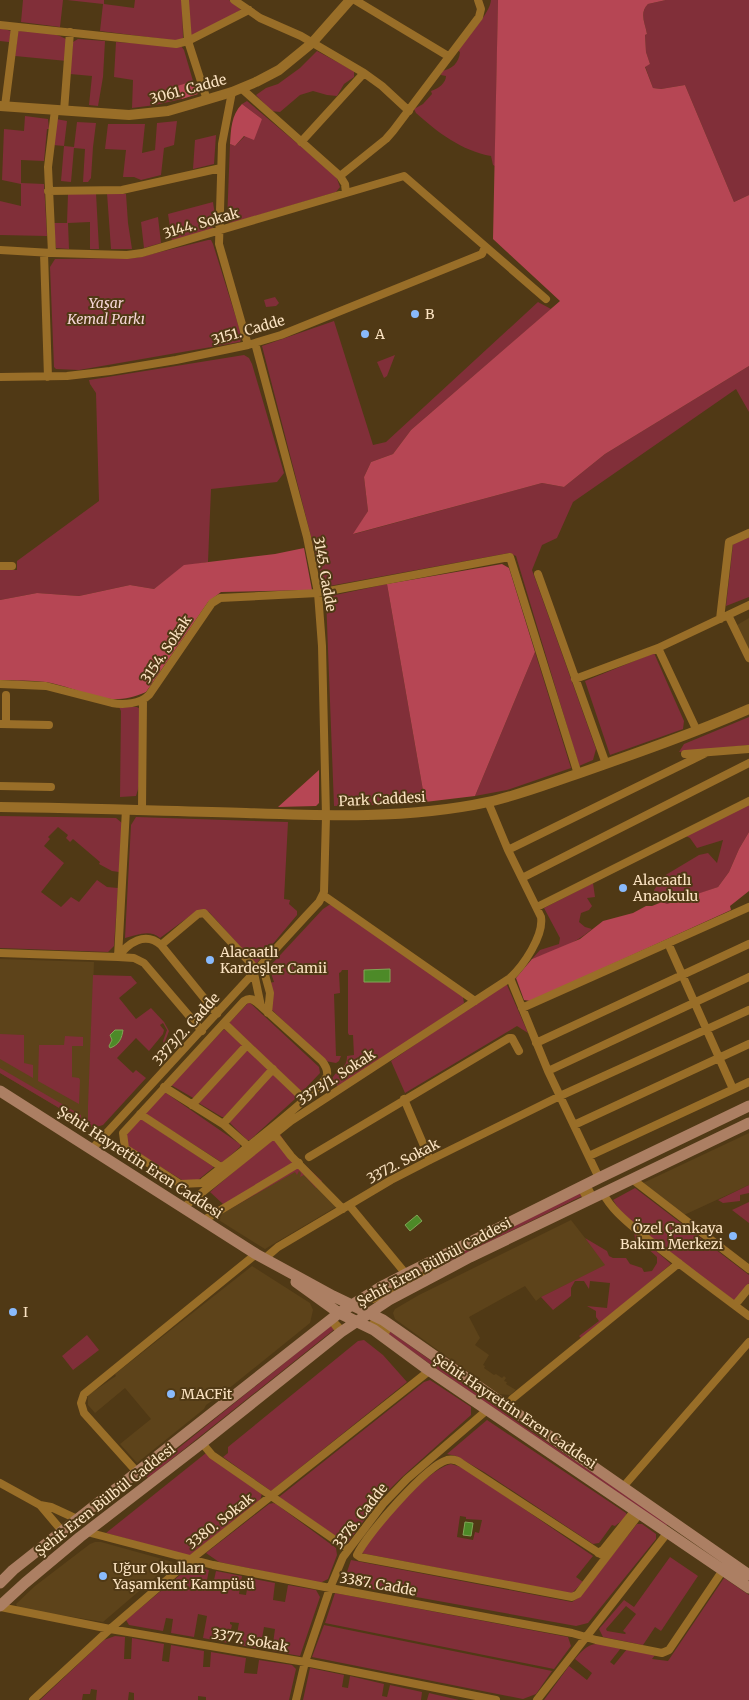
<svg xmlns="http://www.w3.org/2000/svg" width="749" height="1700" font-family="Merriweather,serif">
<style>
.built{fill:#5d431a}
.green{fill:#812f39;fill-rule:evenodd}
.forest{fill:#b64654}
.water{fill:#4d8a28;stroke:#81a556}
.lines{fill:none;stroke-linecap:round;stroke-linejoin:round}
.pedestrian{stroke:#996e28;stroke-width:6}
.minor{stroke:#996e28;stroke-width:8}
.tertiary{stroke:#996e28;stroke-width:10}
.secondary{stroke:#ac7f63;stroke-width:11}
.poi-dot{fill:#89bafc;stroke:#503915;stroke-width:2}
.labels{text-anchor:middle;stroke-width:4;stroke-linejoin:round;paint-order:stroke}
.street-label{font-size:14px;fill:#fbe3c2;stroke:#503915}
.park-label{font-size:14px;font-style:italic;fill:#f6d6d7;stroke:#503915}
.poi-label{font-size:14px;fill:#fbe3c2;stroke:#503915;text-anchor:start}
</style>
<rect width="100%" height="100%" fill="#503915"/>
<path class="built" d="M749,618V649L737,625Z
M0,959L94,962L88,1125L0,1073Z
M749,1133V1185L684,1215L643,1183Z
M299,1168L336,1207L265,1249L217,1219V1216L223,1213Z
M571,1220L606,1265L541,1297L536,1301L525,1286L469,1317L480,1338L475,1345L489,1355L483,1365L485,1366L484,1368L494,1375L496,1374L502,1378L504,1376L506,1378L504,1381L507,1382L506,1384L516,1390L510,1395L498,1394L395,1319L393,1313L395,1309L419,1295Z
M252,1266L310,1303L313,1310L310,1323L222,1394L206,1405L204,1409L137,1463L120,1444L151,1419L125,1388L95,1413L88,1405V1395L116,1376L115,1374Z
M95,1542H101L173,1562L103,1622L18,1608L16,1604L35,1586L90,1544Z"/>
<path class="green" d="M23,0H63L60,27L21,22Z
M67,0H104V4L134,8L135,0H182L183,38L179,41L100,31L103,4Z
M188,0H229L241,10L191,37Z
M491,0H498L495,166L493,165L491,156C462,151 437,132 416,113L414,109L423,104L432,94L431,91C438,89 446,83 446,76L441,75L442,71C452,69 459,63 460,52L457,50C466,38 490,14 491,0Z
M666,0H749V195L734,202L685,85L661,89L653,88L645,66L650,64L646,52L645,35L647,34C645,23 639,13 648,4Z
M0,28L11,31L9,42L0,41Z
M19,31C34,32 53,31 66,39L67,61L15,56L18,32Z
M78,39L105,41L103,77L98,106L89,105L92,76L70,74L73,42Z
M116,42L181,46L184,50L193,81L178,86L182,99L155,105L132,108L133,80L114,77Z
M317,51L354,71V77L344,84L337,96L327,95L313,91L300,95L280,112L271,111L256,95L266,88L278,84L300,68Z
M247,101L336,176L340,187L336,192L232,223L227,222L230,144L235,146L262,119L242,104Z
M25,116L48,119L49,129H47L44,161L21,160V183L44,184L47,236L0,235V201L21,206V184L2,180L4,129L24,131Z
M56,119L67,121L64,146L74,147L77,122L96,123L93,147L91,178L88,182H83L85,149L74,148L71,182L61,181L64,146L53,145Z
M177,121L174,145L164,148L161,175L141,180L134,177H123L126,150L105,149L108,124H145L142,153L155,150L157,123Z
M216,135L214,164L193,169L195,140Z
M96,193L99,249H90V222L68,223L69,249L56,248L53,223H67L68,194Z
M107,193L126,194L128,223L132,249H111Z
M213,202C214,211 218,223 211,230L172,241L168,214Z
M158,217L161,243L144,248L141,222Z
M208,240H211L213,244L242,337L240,342L79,370L56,369L54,367L50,267L55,259L136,258Z
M275,297L279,303L276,306L266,307L264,300Z
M538,302L551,309L411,430L393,454L371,462L364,477L368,511L354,534L542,483L564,487L605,454L749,366V412L736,389L573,502L557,538L542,545L532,570L596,749L593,760L579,766L516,556L509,553L324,587L262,346L334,321L373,445L386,442Z
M244,355L249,358L252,364L284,473L277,482L211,489L208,562L184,566L154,589L130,585L79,596L37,593L0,600V570H17V561L99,501L96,393L90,384L89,380Z
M395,355L387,376L384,378L377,362Z
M749,536V597L726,606L733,544Z
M387,584L425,802L416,804L334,806L326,597Z
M535,652L571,768L507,790L475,796Z
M654,653L684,721L683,729L610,755L585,681Z
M119,707H137L140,709L139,786L136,796L120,797L121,711Z
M749,717V745L679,752L684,744Z
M749,804V832L739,849L729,872L718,887L667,905L662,902L659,903L654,890L664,876L699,855L708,853L717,863L723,840L697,848L690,838L686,836Z
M0,816L116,818L122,823L119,872L112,871L99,864L100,862L73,839L70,842L66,838L68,835L58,827L48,837L50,839L44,846L64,863L41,892L61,907L71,897L79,902L97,880L107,887L118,888L114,946L108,952L0,948Z
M136,817L288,822L284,899L290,900L289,904L297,911V915L256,964L209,912L204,910H198L160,938C150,929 137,935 125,938L131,825Z
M593,883L595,897L587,898L592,906L589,910L581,913L579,922L585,927L592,929C574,945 553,951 532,959L540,950L559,944L560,938L544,908Z
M329,905H335L463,997L464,1003L339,1088L332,1079C337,1068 347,1070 347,1056L354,1055L353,1035H349L348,1033V970H342L341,972L339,973L340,993L334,994L336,1056H341L339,1061L336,1063L325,1061L271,1009L269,983L274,982L269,967L323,909Z
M93,975L131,976L137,983L119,998L136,1019L151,1008L164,1022L169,1031L164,1044L163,1041L167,1030L163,1023L160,1025L164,1030L163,1034L149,1051L136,1038L117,1058L133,1073L136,1070L146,1078L103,1125L93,1128L88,1125V1106ZM115,1030L123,1034L119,1042L115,1046L109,1045L112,1040L110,1035Z
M504,984L507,985L528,1033L517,1026L405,1093L391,1061Z
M249,1002L319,1067L320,1073L302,1092L230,1024V1022Z
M224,1029L244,1046L195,1099L171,1085Z
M0,1034L24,1035V1063L33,1065V1078L0,1059Z
M65,1036L83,1037V1046H72V1077L79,1078L80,1080L79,1104L38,1081L39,1045H64Z
M247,1049L268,1068V1070L224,1117H222L197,1102Z
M0,1068L81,1115V1121L0,1073Z
M273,1073L296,1094L295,1099L250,1140H247L230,1123V1120Z
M164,1093H166L240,1144V1147L223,1162H221L146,1114V1112Z
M140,1119H142L214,1167L198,1180H182L127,1146L126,1135Z
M279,1133L294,1155L322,1181L316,1188L304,1175L300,1177L301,1173L299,1171L297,1175L295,1172L217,1216L218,1207L223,1204L210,1192Z
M749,1185V1193L740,1195V1201L723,1203L718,1200Z
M635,1188L749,1275V1283L735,1301L669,1253L620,1211L613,1200Z
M582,1191L584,1195L438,1267L436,1264Z
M749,1202V1223L732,1210Z
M634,1232L671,1264L582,1339L579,1336L599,1321L596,1317V1311L587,1306L607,1308L610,1283L590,1281L589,1289L584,1281H575L571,1288V1296L553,1310L541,1297L605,1265L585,1238L607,1251L609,1256L613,1258H626L630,1264L642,1268L644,1272L652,1271L657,1263V1257L645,1246L642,1242L634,1241L635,1239Z
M333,1324L336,1328L148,1478L145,1475Z
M388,1330L526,1428L668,1523L666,1526L525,1431L386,1333Z
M87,1335L99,1350L73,1370L62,1356Z
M364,1340L383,1355L407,1382L271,1491L223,1457L228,1453V1447L358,1341Z
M430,1380L471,1407V1415L402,1477L378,1501L347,1544L279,1497L424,1382Z
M487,1420L626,1513L627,1516C623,1521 619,1522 615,1526L612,1525L599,1543L593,1544L484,1472L456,1456L447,1454Z
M206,1453L262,1493L260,1501L189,1556L106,1533Z
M451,1464L464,1468L593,1556L576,1577L583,1582L572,1593H569L361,1553C376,1530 425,1470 451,1464ZM460,1516L466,1517V1519L482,1520L479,1533L475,1532L473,1540L457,1537Z
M273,1503L276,1504L336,1548L337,1555L328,1579L320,1583L219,1562L206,1553L269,1504Z
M637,1524H642L656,1534V1539L588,1623L576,1626L350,1585L346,1575L351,1560L572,1602L578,1598Z
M670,1557L698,1576L661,1631L655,1627L643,1645L603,1637L599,1629L624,1600L634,1607ZM626,1606L636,1614L623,1631L626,1633L625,1634L607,1631L606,1629Z
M191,1566L209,1570L206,1585H204V1588L212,1589L216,1571L242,1576L239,1594L246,1595L249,1578L275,1583L273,1600L285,1602L288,1585L316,1590L320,1597L300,1656L272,1651L275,1629L264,1627L260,1649L235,1644L239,1623L230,1622V1624L232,1625L228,1643L203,1638L207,1616L198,1614L194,1637L171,1633L173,1619L166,1618L163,1631L129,1625L126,1620Z
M724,1578L749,1595V1700H544L569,1666L587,1680L592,1673L575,1659C592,1638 596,1644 621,1648L610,1662L614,1665L627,1649L655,1655L652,1659L668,1661Z
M335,1593L568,1637L571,1646L554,1669L325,1623Z
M324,1625L552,1671L536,1694L523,1699L312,1657Z
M115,1636L125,1637L124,1659H131L132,1638L164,1644L162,1661L169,1662L171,1645L204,1651L203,1667H210L211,1652L246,1658L244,1673L257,1674L259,1660L292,1665L296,1669L289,1700H206V1697L198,1696V1700H134V1693L129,1692L128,1700H96L97,1690L91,1689L90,1694H83L82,1700H40L104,1640Z
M310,1668L344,1675L342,1687L348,1688L350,1676L384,1684L382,1696L387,1697L390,1685L422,1692L421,1700H303Z
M429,1693L459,1700H427Z"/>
<path class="forest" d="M498,0H666L648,4C639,13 645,23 647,34L645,35L646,52L650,64L645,67L653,88L661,89L685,85L734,202L749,195V366L605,454L564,487L542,483L353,534L368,511L364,477L371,462L393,454L411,430L560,301L493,239Z
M193,81L198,94L182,99L177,86Z
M242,104L262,119L254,140L244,136L235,146L230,144C231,130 231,115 242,104Z
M304,548L312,590L221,592L208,602L146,692C106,710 85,689 46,682C31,680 15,681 0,680V600L37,593L79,596L130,585L154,589L184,565L275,554Z
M502,564L509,568L535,652L475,796L425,802L387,584Z
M319,770V803L316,806L278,807Z
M749,832V891L730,906L731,910L531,1001L524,1000L516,978L532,959L580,939L603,921L633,913L646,906H652L662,902L667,904L718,887L729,872L739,849Z"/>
<path class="water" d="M390,969V982H364V970Z
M115,1030H123C122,1038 119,1045 110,1048L109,1046L112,1040L110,1035Z
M417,1215L422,1221L410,1231L405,1225Z
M465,1522L473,1523L471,1536L463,1535Z"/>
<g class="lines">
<path class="pedestrian" d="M589,1188L591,1192L584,1195L582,1191Z
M436,1264L438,1267L386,1294L384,1291Z
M383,1292L385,1295L373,1300V1297Z
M375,1320L378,1323L376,1326L372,1323Z
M335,1322L339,1326L336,1328L333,1324Z
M380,1324L388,1330L386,1333L378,1327Z"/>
<path class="minor" d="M185,0L188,41L207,100
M234,0L260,18L301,36L364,73L382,86L409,111
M355,0L448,56
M0,25L176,44L188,41L249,10
M241,88L340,176L345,184L346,193
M232,92L222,144L219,244L248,345
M5,106L15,27
M64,111L70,32
M301,142L364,73
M340,176L386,139L393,131L479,17L481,9L478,0
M48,191L122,190L221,168
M0,250L52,253L127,255L142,253L404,176L546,299
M44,253L48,377
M52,253L48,167L55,110
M0,377L67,376L110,371L176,360L248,345L281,335L482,254L485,247
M0,566H12
M538,574L606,764
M728,615L749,658
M720,619L729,542L749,533
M658,648L697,731
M575,679L658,648L749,605
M0,684L46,686L112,703C124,705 140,704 149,695L212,603L220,598L318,593L510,557L578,774
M6,695V724
M0,724L49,725
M685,754L749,749
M0,786L51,787
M126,809L118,957L134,958L144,963L202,1031
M142,809L143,700
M508,850L706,753
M522,878L749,763
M323,895L475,1001
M537,907L749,801
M668,943L733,1089
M161,945L198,914L204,913L257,970
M0,953L118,957C128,943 145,931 161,945L217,1014
M262,964L270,993L268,1013
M254,973L261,1006L322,1061C325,1065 328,1069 327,1075C324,1090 220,1168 202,1183L180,1184L125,1148L123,1133L244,1001C251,996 255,1001 261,1006
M510,978L548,1071L599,1178
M522,1008L749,907
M224,1023L305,1100
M536,1043L749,944
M548,1071L749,977
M164,1087L223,1124L248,1146
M404,1099L430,1160
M192,1105L247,1045
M140,1114L221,1167
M223,1124L273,1069
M574,1125L749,1044
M274,1134L291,1156L343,1209
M92,1149L305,917L319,902L324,892L326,816L322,646L318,593L307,537L255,343
M589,1156L749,1082
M309,1157L509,1038H512L519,1051
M632,1179L749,1269
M603,1193C612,1211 630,1224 645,1237C679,1264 714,1290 749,1316
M349,1205L406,1274
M184,1207L291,1121L510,978C523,966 544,936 541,917L508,850L488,802
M204,1220L299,1163
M264,1259L278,1247L391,1180L430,1160L560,1096L749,1010
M735,1305L749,1288
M507,1407L512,1399L679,1263
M202,1443L212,1455L348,1549
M137,1472L84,1413L81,1403L84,1394L256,1254
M0,1483L40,1505L62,1531
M623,1487L749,1342
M40,1505L51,1507L77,1519
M87,1532L213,1565L330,1588L572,1633L596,1640L662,1653L669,1650L723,1570
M598,1553L603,1550L635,1510
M605,1557L461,1463C457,1460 452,1459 447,1460C426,1466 366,1535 357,1555L360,1557L572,1597L578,1594L640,1513
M0,1607L110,1629L305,1662L496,1700
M33,1700L110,1629L190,1560L429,1371
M296,1700L305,1662L330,1588L343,1557L383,1504L407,1479L487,1410
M537,1700L668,1532"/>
<path class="tertiary" d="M0,106L129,115L168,111L192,104L232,92L256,82L279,70L312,43L350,0
M0,807C82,808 164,811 246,813C326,816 409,819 488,802C520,795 550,783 580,773C637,753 694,733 749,709"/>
<path class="secondary" d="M0,1091L256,1254L333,1296L383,1320L749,1575
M296,1282L339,1313L374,1330L427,1369L749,1588
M0,1583L13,1570L70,1525L339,1313L381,1287L406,1274L599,1178L749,1106
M0,1606L25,1583L80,1537L202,1443L341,1332L389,1300L470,1257L749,1123"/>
</g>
<g class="poi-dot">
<circle cx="415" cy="314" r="5"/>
<circle cx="365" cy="334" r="5"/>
<circle cx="623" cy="888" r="5"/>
<circle cx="210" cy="960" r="5"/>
<circle cx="733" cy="1236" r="5"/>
<circle cx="13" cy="1312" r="5"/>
<circle cx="171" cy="1394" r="5"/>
<circle cx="103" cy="1576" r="5"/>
</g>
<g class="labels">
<g class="street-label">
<text transform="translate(188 89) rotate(-15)" y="5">3061. Cadde</text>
<text transform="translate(201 223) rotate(-16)" y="5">3144. Sokak</text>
<text transform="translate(248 330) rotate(-16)" y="5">3151. Cadde</text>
<text transform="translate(325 574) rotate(80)" y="5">3145. Cadde</text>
<text transform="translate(166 649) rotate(-56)" y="5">3154. Sokak</text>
<text transform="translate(382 799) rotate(-3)" y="5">Park Caddesi</text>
<text transform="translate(186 1029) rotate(-48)" y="5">3373/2. Cadde</text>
<text transform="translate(336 1077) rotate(-33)" y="5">3373/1. Sokak</text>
<text transform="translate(403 1161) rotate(-28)" y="5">3372. Sokak</text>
<text transform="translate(140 1162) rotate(33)" y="5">Şehit Hayrettin Eren Caddesi</text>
<text transform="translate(434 1262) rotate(-28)" y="5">Şehit Eren Bülbül Caddesi</text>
<text transform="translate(515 1411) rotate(34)" y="5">Şehit Hayrettin Eren Caddesi</text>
<text transform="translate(105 1500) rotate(-38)" y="5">Şehit Eren Bülbül Caddesi</text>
<text transform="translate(360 1516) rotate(-52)" y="5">3378. Cadde</text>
<text transform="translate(220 1521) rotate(-38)" y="5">3380. Sokak</text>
<text transform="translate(378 1584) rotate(10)" y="5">3387. Cadde</text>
<text transform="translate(250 1640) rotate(10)" y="5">3377. Sokak</text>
</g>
<g class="park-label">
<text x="106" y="308">Yaşar<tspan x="106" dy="16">Kemal Parkı</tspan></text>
</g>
<g class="poi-label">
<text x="425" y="319">B</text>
<text x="375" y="339">A</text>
<text x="633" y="885">Alacaatlı<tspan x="633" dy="16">Anaokulu</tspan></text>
<text x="220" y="957">Alacaatlı<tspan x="220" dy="16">Kardeşler Camii</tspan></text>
<text x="723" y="1233" text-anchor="end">Özel Çankaya<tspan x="723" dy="16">Bakım Merkezi</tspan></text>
<text x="23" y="1317">I</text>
<text x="181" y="1399">MACFit</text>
<text x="113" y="1573">Uğur Okulları<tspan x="113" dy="16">Yaşamkent Kampüsü</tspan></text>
</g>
</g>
</svg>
